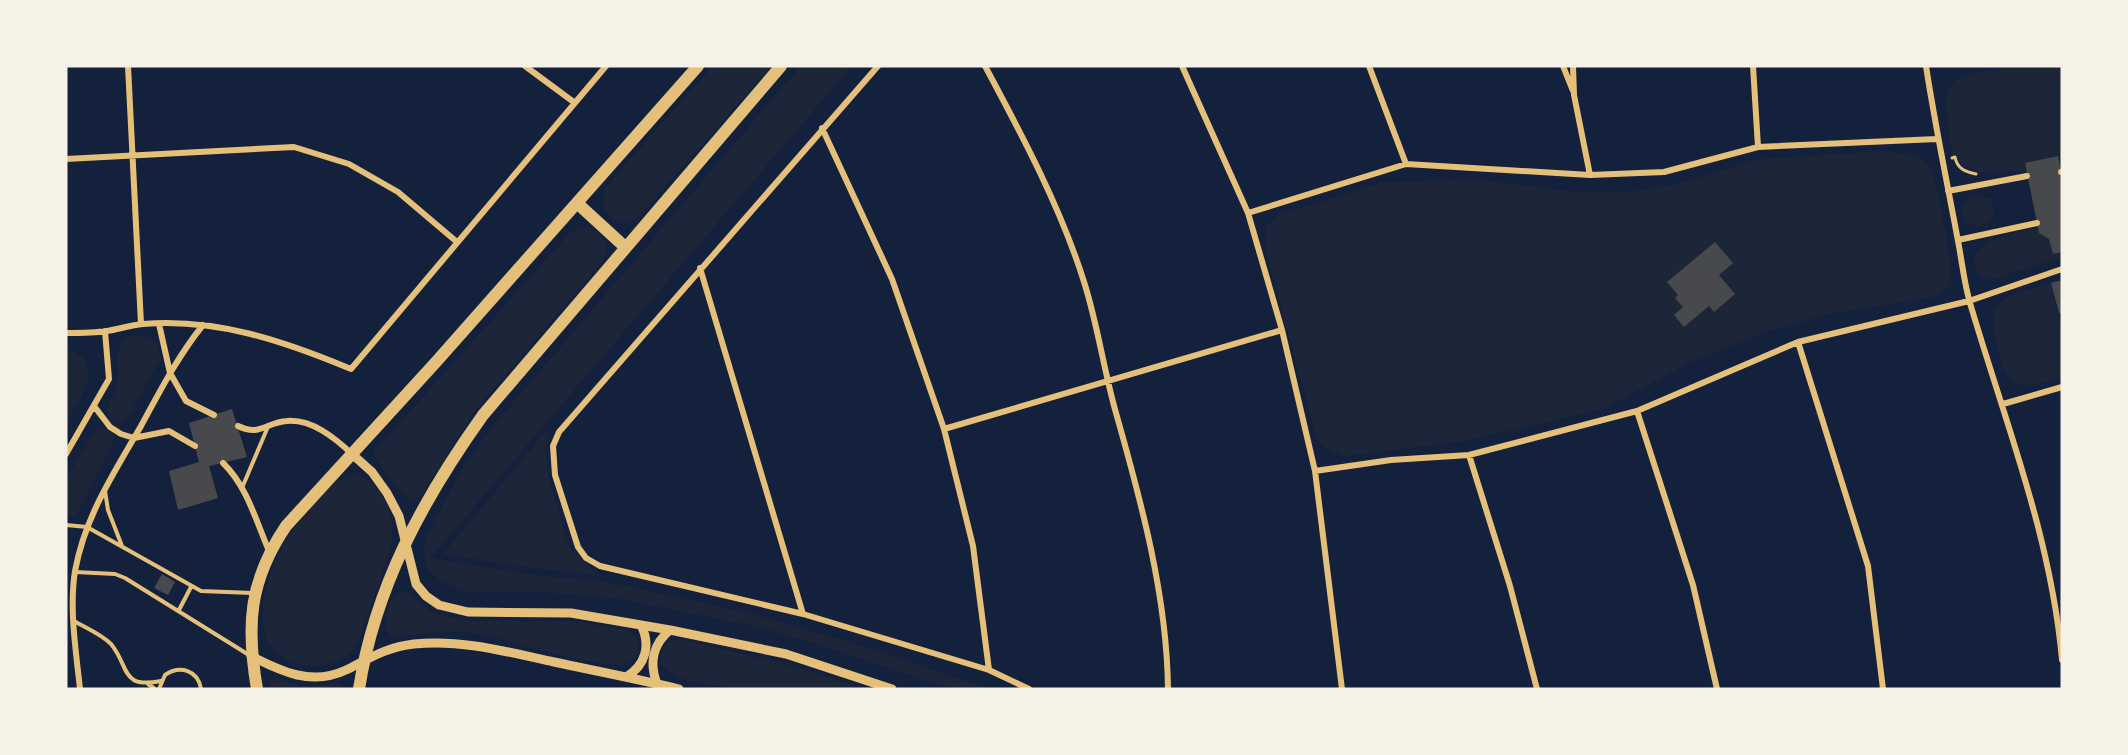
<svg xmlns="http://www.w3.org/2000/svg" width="2128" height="755" font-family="'Titillium Web',sans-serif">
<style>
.green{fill:#1d2539}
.building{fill:#48494c}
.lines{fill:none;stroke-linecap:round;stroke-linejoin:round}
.path{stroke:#e5c07b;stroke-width:3}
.service{stroke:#e5c07b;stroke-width:4}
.minor{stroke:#e5c07b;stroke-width:6}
.tertiary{stroke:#e5c07b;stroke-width:9}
.primary{stroke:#e5c07b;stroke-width:12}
</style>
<rect width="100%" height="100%" fill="#14213d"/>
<path class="green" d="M713,66H771L638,218C624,225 612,222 604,208V189Z
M801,66H852L430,558L535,575L607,582L754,614L869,648L988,689H952L805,640L745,624L614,598L541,592H466L440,580L426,567L424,548L426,536L463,468L493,426Z
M2062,66V167L2058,156L2025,163L2026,171L1981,172L1960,164L1956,154L1952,155L1945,99L1949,88L1956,79L1990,70Z
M1883,151C1897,153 1917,154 1927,164C1936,172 1954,269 1950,282C1948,290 1941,293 1934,297L1834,313L1767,331L1693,361L1604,408L1466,441L1343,456L1324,447L1316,436L1265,248L1266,228L1276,216L1380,183L1469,179L1569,191L1628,192L1673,185L1761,159Z
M1976,195L1991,199L1994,218L1978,227L1965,222L1962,209L1969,197Z
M587,227C605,232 611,248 601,263L477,408L420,497L413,500C402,496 375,462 374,452L569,234L574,230Z
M2038,228L2039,233L2049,239L2053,254L2062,252V257L1992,279H1986L1977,273L1974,257C1986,236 2016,233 2038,228Z
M2051,283L2062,333V377L2034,385H2019C2006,378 2003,367 1999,354C1981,297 2003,298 2051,283Z
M135,335C151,336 160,343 161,358L127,419L120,422L110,419L107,411C108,402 115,394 117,384C122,364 109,343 135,335Z
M66,349C109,361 79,400 66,423Z
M97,427L112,433L115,438L79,511L76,515H66V480Z
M549,428C541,466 556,502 567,539L570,549L599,575L533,568L443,554Z
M354,474C367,477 375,484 382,495C405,530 384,568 372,603C366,619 362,641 350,653C332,670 297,670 278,653C230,611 305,487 354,474Z
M403,591L436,614L450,617L468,621H570L625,629L637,637L639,651L632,662C601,674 505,636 466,632C441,630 417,635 393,637C377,626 387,596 403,591Z
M679,639L785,664L866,689C841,689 623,703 666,644Z
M276,678L300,686L339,684L346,689H268L270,681Z"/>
<path class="building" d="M2058,156L2062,178V252L2053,254L2049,239L2039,233L2025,163Z
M1715,242L1733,263L1719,275L1735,294L1714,312L1709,306L1684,327L1674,315L1683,307L1675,298L1678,295L1667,282Z
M2062,280V312L2059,313L2051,283Z
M232,409L247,457L209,466L218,498L178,510L169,471L199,462L189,423Z
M162,574L175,582L168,595L154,588Z"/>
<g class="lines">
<path class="path" d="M1952,158L1955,157C1957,169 1966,172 1976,174"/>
<path class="service" d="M242,488L267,429
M105,491L108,510L122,546
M66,525L87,527L201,591L252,593
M75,572L115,574L125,578L249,655
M179,610L191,587
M74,621C86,628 101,634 111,644C130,667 120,689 161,681
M148,684L155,689
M159,689L165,675C180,665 198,670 201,689"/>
<path class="minor" d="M128,66L141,324
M525,66L575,103
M878,66L559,432L553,446L555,475L578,547L586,558L600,566L803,614L989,670L1029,689
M985,66C1022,135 1062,210 1085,285C1098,327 1104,371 1116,413C1141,501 1167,596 1168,689
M1182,66L1248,213L1282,330L1315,471L1342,689
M1369,66L1406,164
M1563,66L1573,91
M1573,66L1574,95L1590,175
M1753,66L1758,147
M1926,66C1935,125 1947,182 1958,241C1962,261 1964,283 1970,303C2005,422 2051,536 2062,660
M822,128L892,279L944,429L973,546L989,670
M66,159L294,147L349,164L398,192L457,242
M2061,172H2062
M1948,191L2027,176
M1248,213L1406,164L1590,175L1664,172L1758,147L1937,139
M1958,240L2037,223
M700,268L803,614
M159,324L170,373L186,401L214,415
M66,333C80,333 94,333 107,331C119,329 131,325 143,324C217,318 284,341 351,369L606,66
M1798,342L1868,566L1883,689
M2003,404L2062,387
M94,406L110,427L121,434L134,438L169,431L195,446
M1637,411L1693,585L1717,689
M238,426C261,437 266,422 287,421C312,419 335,438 352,454
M944,429L1282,330
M66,454L109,379L105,331
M1469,455L1510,586L1537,689
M223,463C247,486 256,521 269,551
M1315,471L1391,460L1469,455L1637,411L1798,342L1969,301L2062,269
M80,689C76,651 69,609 75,571C85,516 114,473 141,426C160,391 178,356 203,325"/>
<path class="tertiary" d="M352,454L372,472L387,493L399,516L416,584L426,596L439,605L468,612L571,613L670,630L786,654L892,689
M251,656C282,672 312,686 346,670C370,658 387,647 414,644C461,639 508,652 554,662C596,671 638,679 679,689
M626,677C646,665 651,645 641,625
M657,684C649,663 653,644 670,630"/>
<path class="primary" d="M577,203L625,247
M257,689C246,625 249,581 286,526L436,362L698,66
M359,689C375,587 423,499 483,415L781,66"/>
</g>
<rect width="2128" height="755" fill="none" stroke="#f6f1e7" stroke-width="135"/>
</svg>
